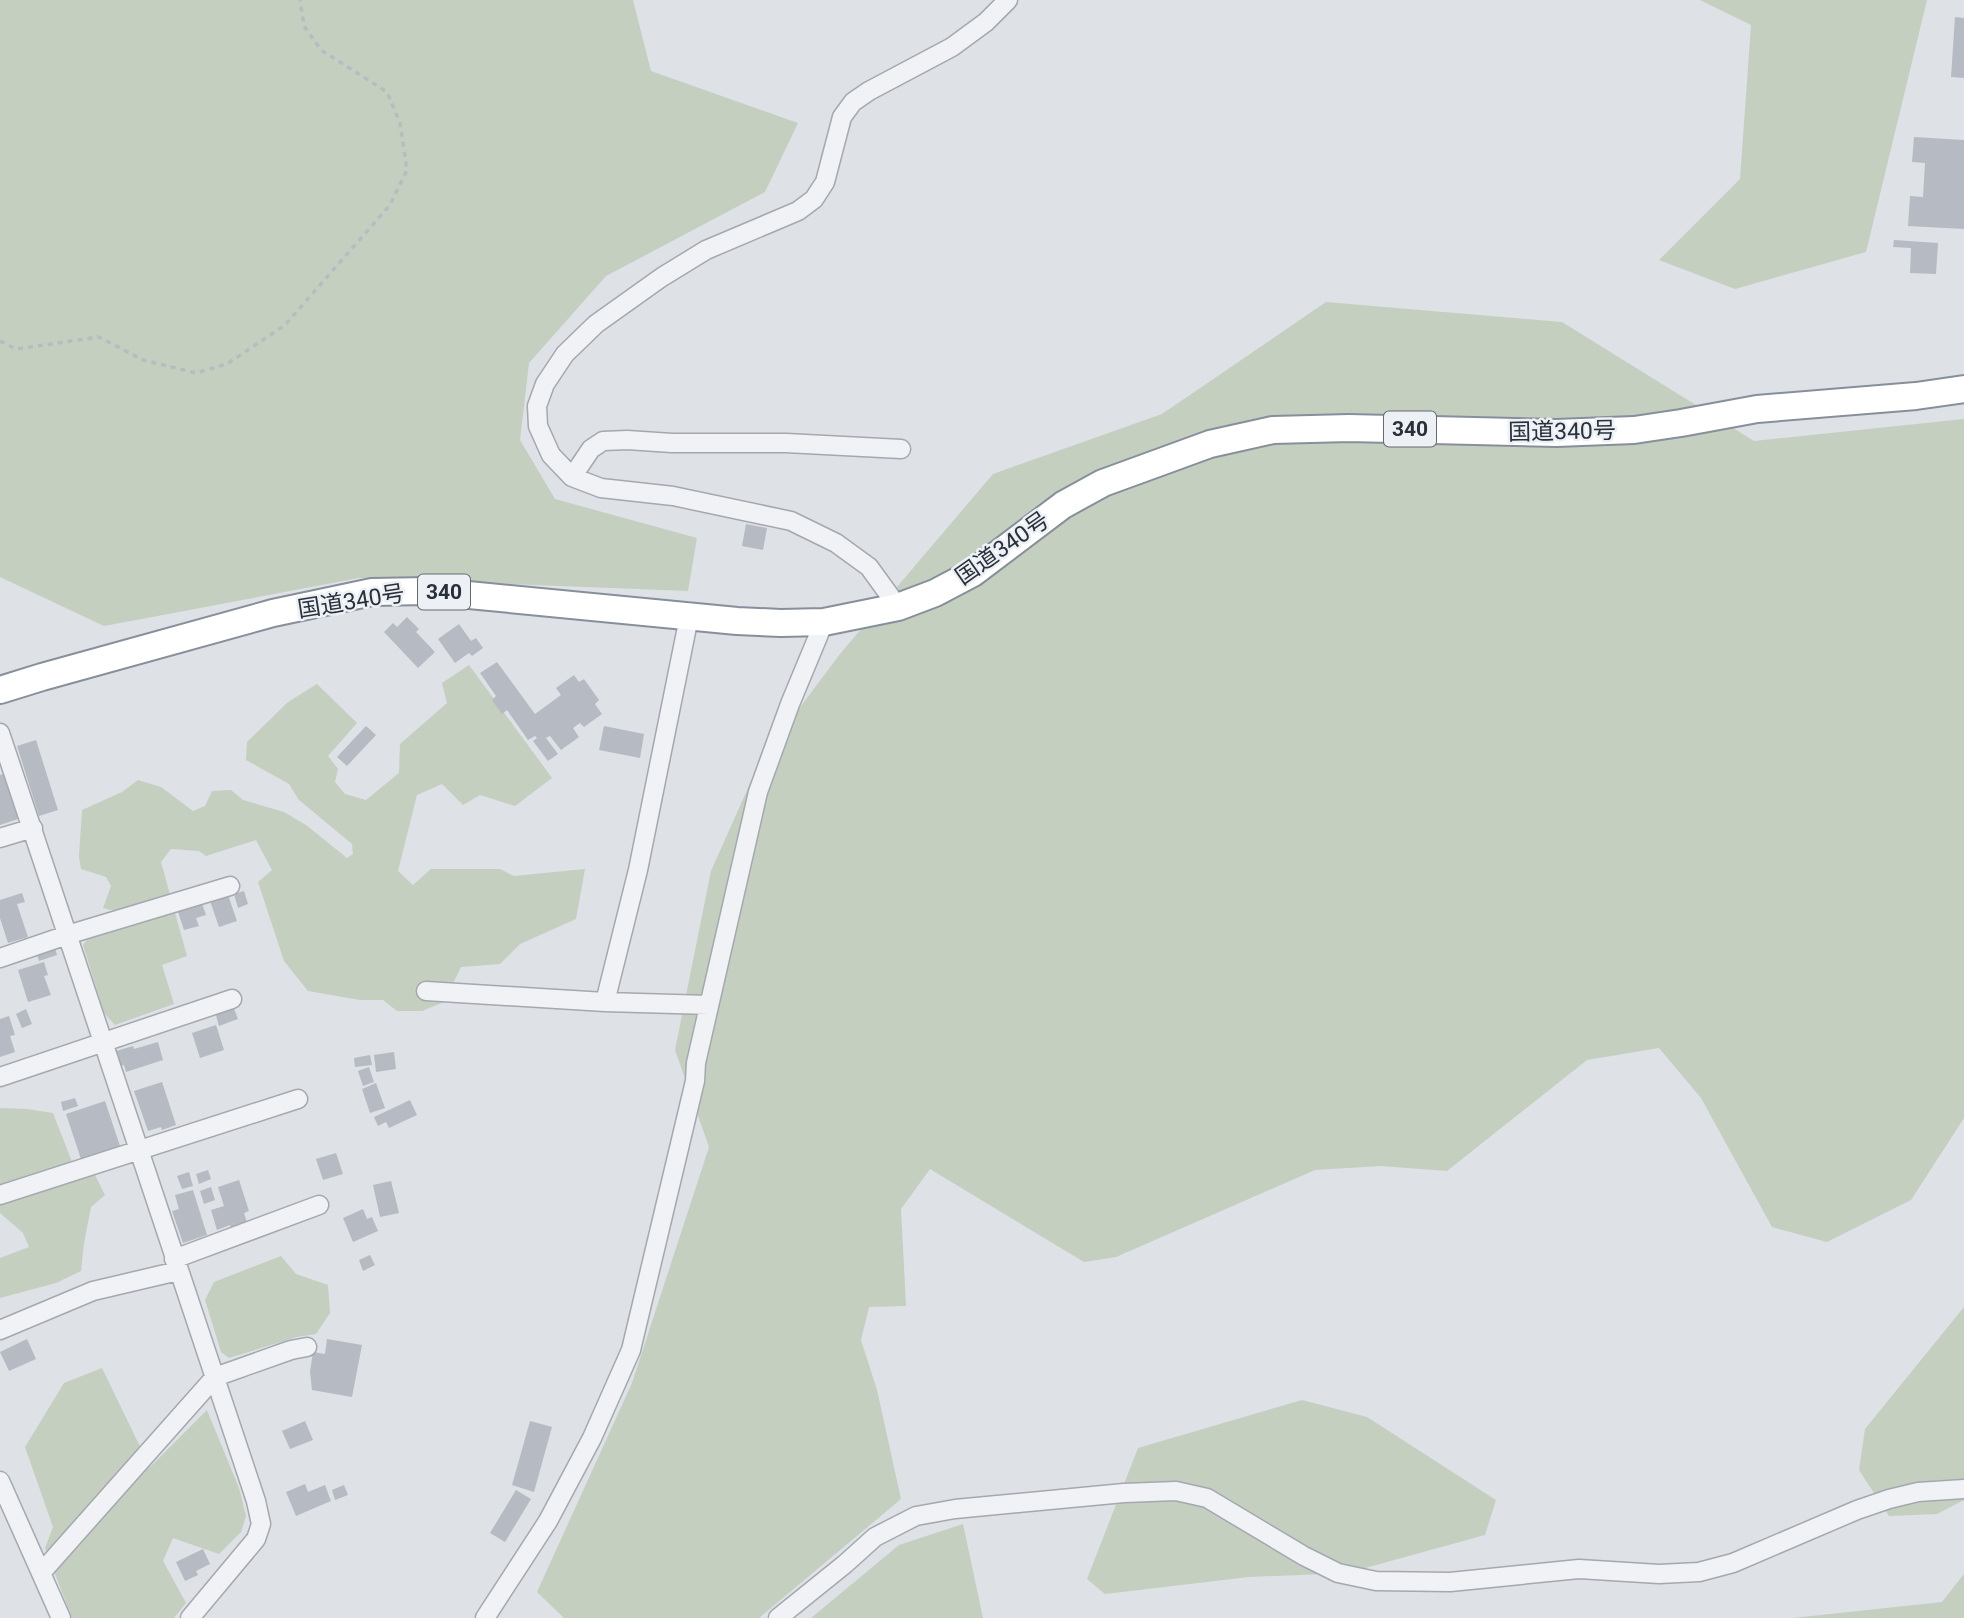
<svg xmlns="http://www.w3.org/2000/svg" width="1964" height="1618" font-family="Roboto,'Noto Sans JP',sans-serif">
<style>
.green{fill:#c4cfc0}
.building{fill:#b6bac2}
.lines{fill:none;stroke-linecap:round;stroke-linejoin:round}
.minor-casing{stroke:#a4a8af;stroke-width:21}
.highway-casing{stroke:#878f9a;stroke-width:30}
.path{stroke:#b8bcc1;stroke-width:3.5;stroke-dasharray:5 5;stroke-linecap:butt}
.minor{stroke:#f0f2f5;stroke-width:18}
.highway{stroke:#fff;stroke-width:26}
.labels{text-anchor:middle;stroke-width:5;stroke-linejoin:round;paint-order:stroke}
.shield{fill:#edf0f4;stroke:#646a72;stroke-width:2}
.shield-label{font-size:21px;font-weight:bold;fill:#29303b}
.street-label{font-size:23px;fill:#29303b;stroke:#edf0f4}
</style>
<rect width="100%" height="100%" fill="#dee1e6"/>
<path class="green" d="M0,0H633L651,71L798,123L765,192L606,276L529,363L520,440L555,499L697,538L688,591L359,578L104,626L0,577Z
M1700,0H1927L1866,252L1735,289L1659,260L1740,179L1751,25Z
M1326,302L1562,322L1754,441L1964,419V1118L1911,1200L1827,1242L1772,1227L1701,1098L1659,1048L1587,1060L1447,1171L1381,1166L1315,1170L1116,1257L1084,1262L930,1169L901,1209L906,1306L869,1307L861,1340L877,1390L901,1499L759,1618H564L537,1592L632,1383L709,1147L675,1050L711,871L760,761L840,654L993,474L1162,414Z
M469,665L552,778L515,806L480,795L463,805L442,784L417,795L398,871L413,885L431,869H500L514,876L585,869L576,919L520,944L500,964L461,967L444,1002L422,1011H397L383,1000H360L308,991L284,961L258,882L272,870L256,840L206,856L199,851L171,849L161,862L187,956L162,965L174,1004L115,1025L104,1013L83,945L89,937L119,912L103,908L111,886L106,877L81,869L79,856L82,810L122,792L138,780L161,787L193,811L205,806L212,791L231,790L243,800L284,812L306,825L347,858L353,854L352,844L299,800L289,784L246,760L247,742L288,702L317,684L357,723L328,756L338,769L335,782L345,794L366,800L399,773L400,744L447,703L442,683Z
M0,1108L27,1109L53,1113L79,1180L95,1175L105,1195L91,1207L84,1243L81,1271L56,1283L0,1298V1258L29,1247L23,1233L0,1213Z
M281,1256L296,1274L328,1285L330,1313L316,1334L297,1337L229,1358L221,1352L205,1300L214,1282Z
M1964,1307V1500L1937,1514L1889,1516L1859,1470L1865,1429Z
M102,1368L150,1467L207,1410L239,1488L246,1516L241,1532L219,1554L173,1538L163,1561L186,1603L174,1618H72L45,1548L53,1527L25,1447L64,1383Z
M1302,1400L1367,1417L1496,1500L1485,1535L1347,1573L1249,1577L1105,1594L1087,1579L1138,1448Z
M963,1524L983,1618H811L899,1545Z
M1964,1574V1618H1793L1942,1602Z"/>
<path class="building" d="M1955,17L1964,18V78L1951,77Z
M1914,137L1964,140V229L1908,226L1910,196L1923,197L1925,163L1912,162Z
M1894,240L1938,243L1936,274L1910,273L1911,248L1893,247Z
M746,524L767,528L763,550L742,546Z
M407,617L419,629L416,632L435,652L418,668L384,632L393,623L397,627Z
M459,624L471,641L476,638L483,648L472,656L469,653L455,663L438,639Z
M497,662L535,714L561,695L556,688L574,675L579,682L584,679L599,700L595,704L602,714L584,727L580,723L573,728L579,737L561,750L550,736L546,738L558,754L548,761L533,741L537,738L535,736L528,740L507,710L502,714L492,700L496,696L480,673Z
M366,726L376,735L347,766L337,757Z
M604,726L644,734L640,758L599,750Z
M36,740L58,810L39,816L17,746Z
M3,774L18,819L0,825V775Z
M244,891L248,904L238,908L234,894Z
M22,893L25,902L17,904L28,937L8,943L0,918V900Z
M228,895L237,921L219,927L210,901Z
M200,898L206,915L196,918L199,926L184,930L176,906Z
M55,948L57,955L39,961L37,954Z
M44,962L48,975L44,976L51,995L28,1002L18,970Z
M233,1006L238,1019L219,1026L215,1012Z
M26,1009L32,1024L22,1028L16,1014Z
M9,1016L15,1035L10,1036L15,1052L0,1057V1019Z
M216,1025L224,1050L200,1058L192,1033Z
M158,1042L163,1060L126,1072L124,1065L121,1066L116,1051L133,1046L134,1049Z
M394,1052L396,1069L376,1072L374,1055Z
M370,1055L372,1065L355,1067L354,1058Z
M369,1067L374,1082L363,1086L358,1071Z
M162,1082L176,1125L162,1130L161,1127L148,1131L134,1091Z
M376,1083L385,1108L370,1113L362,1089Z
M75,1098L78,1106L63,1111L61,1102Z
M410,1100L417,1115L389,1128L386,1122L378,1126L374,1117Z
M105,1101L120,1146L81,1159L66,1114Z
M336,1153L343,1174L323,1180L316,1159Z
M208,1170L211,1179L199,1184L196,1174Z
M189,1172L193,1186L182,1189L177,1176Z
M239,1180L249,1211L244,1213L247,1223L231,1228L230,1225L217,1230L211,1210L224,1206L218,1187Z
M391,1181L399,1213L380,1217L373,1185Z
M211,1187L215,1200L204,1204L200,1191Z
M193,1190L207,1235L183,1243L172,1211L179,1209L175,1195Z
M363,1209L367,1219L372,1217L378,1231L353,1242L343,1218Z
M370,1255L375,1265L363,1271L359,1260Z
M27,1339L36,1359L9,1371L0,1352Z
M327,1339L362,1345L352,1397L312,1390L310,1372L313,1352L325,1354Z
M305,1421L313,1440L290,1449L282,1431Z
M530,1421L552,1427L534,1492L512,1485Z
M305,1484L308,1492L325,1485L331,1501L296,1516L286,1492Z
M344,1485L348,1495L335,1500L332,1490Z
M516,1490L531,1499L505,1542L490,1533Z
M203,1549L210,1564L196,1571L198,1575L185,1581L176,1562Z"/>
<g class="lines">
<defs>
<path id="minor" d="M572,477L591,449L603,441L627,440L672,443H786L901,449
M898,607L869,567L836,543L791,521L673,496L601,488L572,477L551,455L538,426L537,406L545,384L565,354L596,324L662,277L706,250L798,211L814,199L825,182L842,117L853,102L869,91L952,47L986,22L1008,0
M0,733L256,1501L261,1524L256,1539L190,1618
M0,838L33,828
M0,958L67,935L230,886
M426,991L605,1002L709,1005
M605,1002L638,870L689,617
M0,1077L232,999
M0,1195L298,1099
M174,1259L319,1205
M0,1330L93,1291L178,1271
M0,1481L61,1618
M41,1573L215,1377L291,1350L307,1347
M485,1618L548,1521L592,1438L631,1350L695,1081L696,1063L758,792L790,704L824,622
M778,1618L845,1564L875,1537L916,1516L955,1509L1124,1493L1176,1491L1207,1498L1304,1556L1338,1573L1376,1581L1450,1582L1579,1569L1659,1574L1699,1572L1733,1563L1857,1510L1889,1499L1918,1492L1964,1489"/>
<path id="highway" d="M0,690L42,677L273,613L372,592L427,591L737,621L781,623L824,622L898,607L935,593L973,573L1063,505L1103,483L1210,444L1273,430L1349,428L1556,433L1634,430L1681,423L1757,409L1916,396L1964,389"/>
</defs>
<use href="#minor" class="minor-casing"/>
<use href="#highway" class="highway-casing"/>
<path class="path" d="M0,341L16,349L99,337L143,360L196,373L227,364L285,325L390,205L407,170L400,123L387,92L321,50L304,26L300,0"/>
<use href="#minor" class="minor"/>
<use href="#highway" class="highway"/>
</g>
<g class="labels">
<g class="shield">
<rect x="1384" y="411.5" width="52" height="35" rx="5"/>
<rect x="418" y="574.5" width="52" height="35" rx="5"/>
</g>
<g class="shield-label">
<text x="1410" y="436">340</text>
<text x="444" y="599">340</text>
</g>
<g class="street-label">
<text transform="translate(1562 431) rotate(-1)" y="8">国道340号</text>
<text transform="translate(1002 548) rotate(-35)" y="8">国道340号</text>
<text transform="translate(351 601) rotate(-9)" y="8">国道340号</text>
</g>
</g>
</svg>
